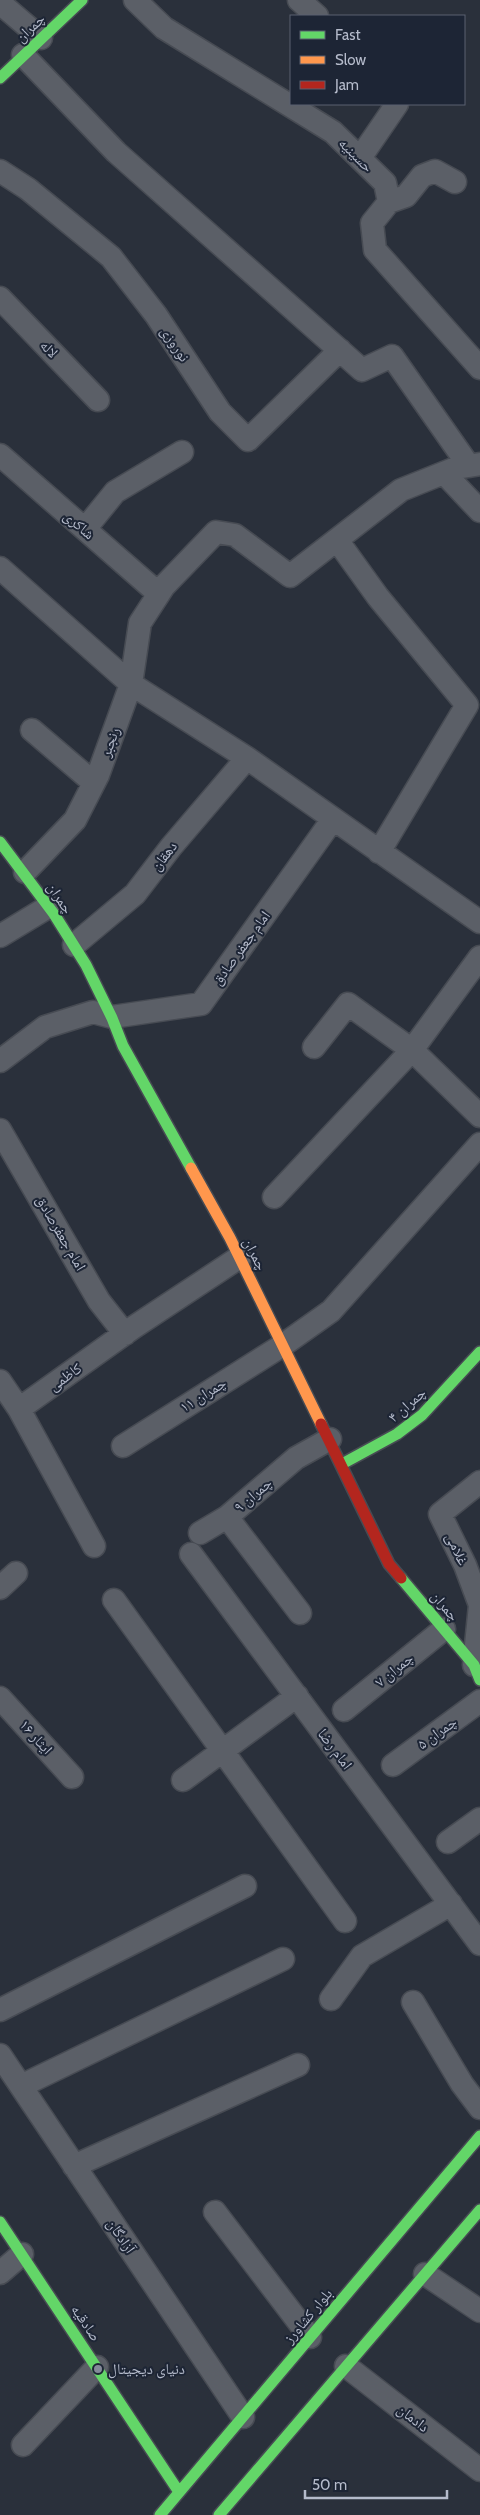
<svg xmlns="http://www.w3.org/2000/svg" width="480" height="2515" font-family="Cabin,'Noto Naskh Arabic',sans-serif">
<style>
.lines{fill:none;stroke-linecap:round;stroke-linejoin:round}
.street-casing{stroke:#474b53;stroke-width:25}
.fast-casing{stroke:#474b53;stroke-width:14}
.slow-casing{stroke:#474b53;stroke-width:14}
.jam-casing{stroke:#474b53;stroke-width:14}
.street{stroke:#5b5f67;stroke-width:22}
.fast{stroke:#63d668;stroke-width:11}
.slow{stroke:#ff974d;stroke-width:11}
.jam{stroke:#b3261e;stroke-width:11}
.poi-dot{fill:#848a99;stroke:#1d2535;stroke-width:2}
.labels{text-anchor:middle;stroke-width:4;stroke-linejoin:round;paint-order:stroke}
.street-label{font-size:15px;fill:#b5bbcb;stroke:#1d2535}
.poi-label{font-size:15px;fill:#b5bbcb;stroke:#1d2535;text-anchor:start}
</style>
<rect width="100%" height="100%" fill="#2a303b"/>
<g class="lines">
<defs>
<path id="street" d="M135,0L164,28L333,132L385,183L389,202L372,223L375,250L480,368
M299,0L317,16
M0,3L41,38
M23,55L116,152L362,370L392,356L469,466
M360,158L397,104
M0,171L28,189L111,257L156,315L220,412L248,440L340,350
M389,202L406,196L422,176L435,171L455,182
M0,298L98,400
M0,455L159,594
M444,473L480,511
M85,529L115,492L182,452
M337,540L378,597L467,705L379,852
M0,568L131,684L247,758L480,922
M32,730L94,783
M25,872L75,820L98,775L131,684L140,623L164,586L216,532L235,535L290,576L401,490L456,468L480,464
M0,936L48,907
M74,945L135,894L171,847L247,758
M480,957L412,1050L480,1116
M0,1061L45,1027L93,1012L112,1017L201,1004L333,819
M0,1130L99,1301L125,1334
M274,1197L412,1050L348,1004L314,1047
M0,1381L19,1409
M123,1446L283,1345L331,1311L480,1144
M200,1533L227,1517
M94,1546L19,1409L134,1327L240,1257
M191,1554L480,1944
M0,1588L16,1573
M114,1600L345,1921
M300,1613L227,1517L296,1458L330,1439
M474,1665L480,1605L465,1565L440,1514L480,1482
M0,1698L72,1777
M344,1710L444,1629
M393,1765L480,1701
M183,1780L297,1696
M448,1842L480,1819
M331,1999L362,1956L451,1904
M413,2002L462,2084L480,2108
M0,2010L245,1886
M0,2055L243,2417
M21,2086L283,1959
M74,2166L298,2065
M215,2212L310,2337
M0,2273L22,2254
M425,2274L480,2311
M346,2366L480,2470
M23,2445L97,2367"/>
<path id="fast" d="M0,78L82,0
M0,842L54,914L86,965L112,1018L123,1046L191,1168
M342,1464L397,1434L422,1415L480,1352
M401,1578L474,1665L480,1680
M0,2222L179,2492
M160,2515L480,2136
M219,2515L480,2210"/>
<path id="slow" d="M191,1168L230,1238L321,1424"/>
<path id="jam" d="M321,1424L389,1564L401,1578"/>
</defs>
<use href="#street" class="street-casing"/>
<use href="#fast" class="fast-casing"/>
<use href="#slow" class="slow-casing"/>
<use href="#jam" class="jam-casing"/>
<use href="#street" class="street"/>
<use href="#fast" class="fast"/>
<use href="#slow" class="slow"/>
<use href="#jam" class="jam"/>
</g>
<circle class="poi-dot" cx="98" cy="2369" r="5"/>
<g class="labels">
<g class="street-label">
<text transform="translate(30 28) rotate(-43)" y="5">چمران</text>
<text transform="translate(356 155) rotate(45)" y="5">حسینیه</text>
<text transform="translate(175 344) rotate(56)" y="5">نوروزی</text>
<text transform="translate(49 349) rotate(46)" y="5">لاله</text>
<text transform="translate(79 525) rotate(41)" y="5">شاکری</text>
<text transform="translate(110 742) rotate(-70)" y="5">رنجبر</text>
<text transform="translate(164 856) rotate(-52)" y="5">دهقان</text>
<text transform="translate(60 898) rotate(57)" y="5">چمران</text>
<text transform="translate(241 948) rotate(-54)" y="5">امام جعفر صادق</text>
<text transform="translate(61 1233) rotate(60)" y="5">امام جعفرصادق</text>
<text transform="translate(255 1254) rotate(63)" y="5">چمران</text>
<text transform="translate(65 1377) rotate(-35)" y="5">کاظمی</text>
<text transform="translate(203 1395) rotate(-32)" y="5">چمران ۱۱</text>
<text transform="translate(407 1405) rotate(-41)" y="5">چمران ۴</text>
<text transform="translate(253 1495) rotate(-40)" y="5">چمران ۹</text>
<text transform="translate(457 1549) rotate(65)" y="5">غلامی</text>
<text transform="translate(445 1606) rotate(50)" y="5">چمران</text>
<text transform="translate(394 1670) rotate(-39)" y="5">چمران ۷</text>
<text transform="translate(437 1733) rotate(-36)" y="5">چمران ۵</text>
<text transform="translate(36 1737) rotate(48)" y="5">ایثار ۱۶</text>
<text transform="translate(335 1749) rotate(53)" y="5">امام رضا</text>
<text transform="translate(121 2236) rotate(56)" y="5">آزادگان</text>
<text transform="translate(308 2316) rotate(-50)" y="5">بلوار کشاورز</text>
<text transform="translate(86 2323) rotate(56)" y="5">صادقیه</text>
<text transform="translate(413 2418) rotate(38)" y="5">دادمان</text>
</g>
<g class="poi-label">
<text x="108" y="2374">دنیای دیجیتال</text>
</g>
</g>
<rect x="290" y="15" width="175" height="90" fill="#1d2535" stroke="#5a6171"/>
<rect x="300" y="31" width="25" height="8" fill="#63d668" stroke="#5a6171"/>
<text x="335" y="40" font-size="15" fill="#b5bbcb">Fast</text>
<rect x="300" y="56" width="25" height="8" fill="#ff974d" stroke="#5a6171"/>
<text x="335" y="65" font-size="15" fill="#b5bbcb">Slow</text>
<rect x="300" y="81" width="25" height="8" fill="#b3261e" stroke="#5a6171"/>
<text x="335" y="90" font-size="15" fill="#b5bbcb">Jam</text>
<path d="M305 2490v8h142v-8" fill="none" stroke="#b5bbcb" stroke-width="2.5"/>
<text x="312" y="2490" font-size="15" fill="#b5bbcb" stroke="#1d2535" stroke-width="4" paint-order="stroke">50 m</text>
</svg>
